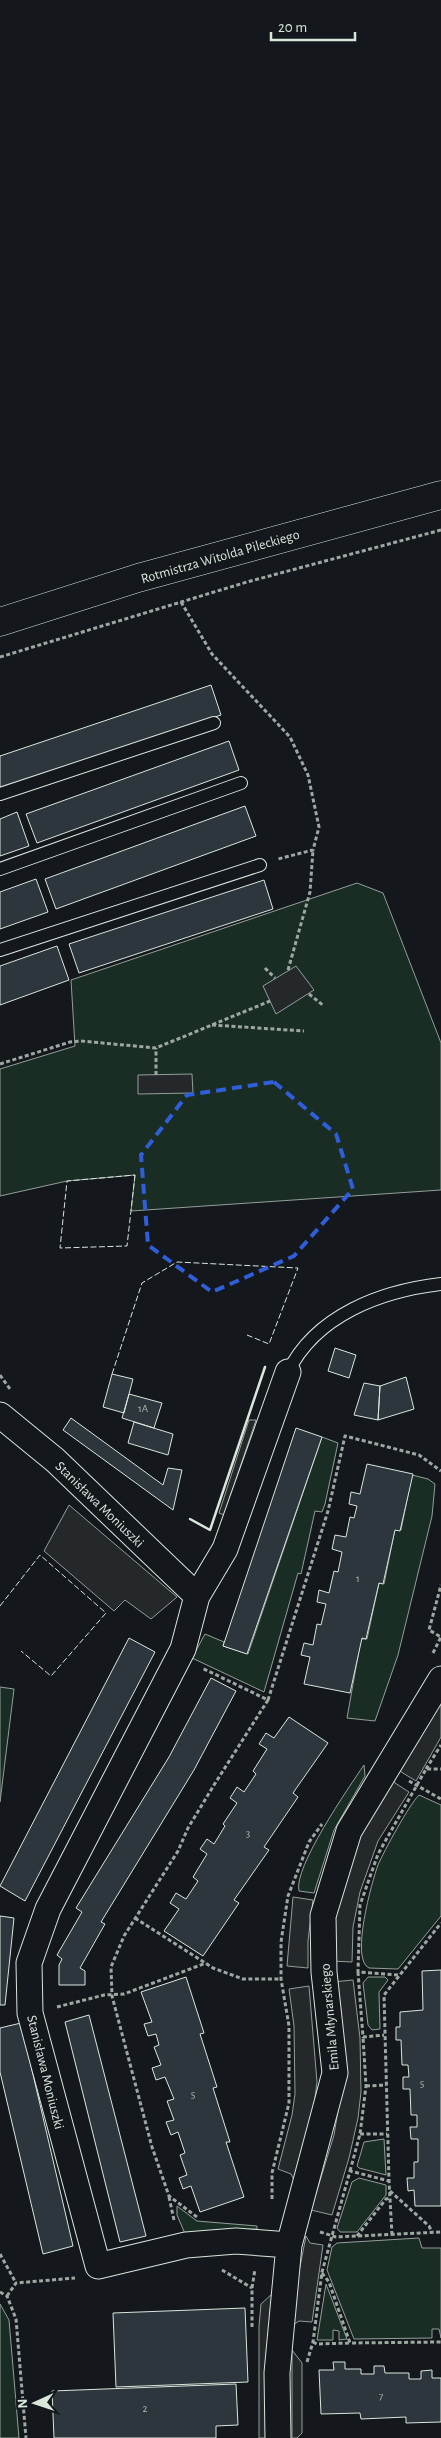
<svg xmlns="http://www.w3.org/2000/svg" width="441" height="2438" font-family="'Alegreya Sans',sans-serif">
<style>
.green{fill:#1a2d24;stroke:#939e99}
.parking{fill:#24282b;stroke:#939e99}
.building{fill:#2c363c;stroke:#d8e6dc}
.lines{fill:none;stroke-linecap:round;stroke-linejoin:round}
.lane-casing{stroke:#d8e6dc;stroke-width:14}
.street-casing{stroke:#d8e6dc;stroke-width:27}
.secondary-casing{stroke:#d8e6dc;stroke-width:29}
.path{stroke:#9da8a2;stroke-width:3;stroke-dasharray:4 2.5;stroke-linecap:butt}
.lane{stroke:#14181c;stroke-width:12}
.street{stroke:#14181c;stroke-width:25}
.secondary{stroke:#14181c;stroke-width:28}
.fence{stroke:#d8e6dc;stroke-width:1;stroke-dasharray:6 2.5;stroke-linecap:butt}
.wall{stroke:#d8e6dc;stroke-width:2.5}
.marked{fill:none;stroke:#305dd8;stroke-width:4;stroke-dasharray:10 6;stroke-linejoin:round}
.labels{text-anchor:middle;stroke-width:4;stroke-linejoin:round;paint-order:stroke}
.number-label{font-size:11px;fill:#adbab4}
.street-label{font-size:14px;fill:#d8e6dc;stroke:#14181c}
</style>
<rect width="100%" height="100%" fill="#14181c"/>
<path class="green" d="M357,883L383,893L441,1043V1190L131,1211L135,1175L67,1181L0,1196V1069L75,1046L71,980Z
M322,1437L338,1443L325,1504L322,1512L315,1511L301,1574L298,1573L264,1692L192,1658L205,1634L224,1642L223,1646L248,1654Z
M412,1475L428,1479L435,1484L432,1516L398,1655L375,1721L347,1718L361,1639H367L379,1583L384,1584L395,1529L401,1530Z
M0,1687L14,1689L0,1802Z
M364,1765L365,1776L334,1830L314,1893L299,1891C293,1868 349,1787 364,1765Z
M419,1795L441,1805V1916L398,1969L369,1968C350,1960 372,1881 378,1865C384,1851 409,1805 419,1795Z
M368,1977H385L388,1980L379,1992L380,2029L372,2030L368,2025L363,1983Z
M384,2139L386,2175L359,2168L357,2166L364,2142Z
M359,2178L386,2185V2195L357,2232H340L337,2228L352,2182Z
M177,2206L197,2221L257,2226V2229L227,2230L186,2236L177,2215Z
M419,2238L422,2248H441V2338L439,2329H432V2338L354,2339L327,2270L332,2247L337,2243Z
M326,2284L347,2339L339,2340V2331L333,2330V2340H317Z
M0,2304L9,2320L19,2438H0Z"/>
<path class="parking" d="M296,966L314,990L276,1014L263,986Z
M192,1074L193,1093L138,1094V1075Z
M249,1420H256L224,1515L219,1513Z
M69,1505L177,1597L151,1619L125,1600L114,1611L44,1551Z
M441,1696V1737L416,1781L398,1770Z
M392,1778L395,1783L409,1792L378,1841L360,1892L353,1927L352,1962L331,1961L335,1920L357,1839Z
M293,1897L313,1900L308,1941V1968L287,1966Z
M353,1980L360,2038L361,2092L358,2118L349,2158L332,2215L311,2210L334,2135L339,2104L332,1982Z
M309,1986L317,2082L314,2106L294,2180L291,2174L278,2169L292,2115L295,2094L294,2026L289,1989Z
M306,2236L310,2243L323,2245L312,2322L299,2321L293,2325L298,2277Z
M272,2294L269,2438H259V2326L261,2304Z
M292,2350L302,2363V2433L297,2438H292Z"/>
<path class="building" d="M211,685L221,715L0,789V756Z
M229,741L239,770L37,843L26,814Z
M245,806L256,836L56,909L45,879Z
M17,812L29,846L0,856V819Z
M36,879L48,912L0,929V892Z
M264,880L273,909L79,973L69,944Z
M57,946L69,980L0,1005V966Z
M335,1348L356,1355L349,1378L328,1371Z
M112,1374L133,1379L124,1413L103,1407Z
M406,1377L414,1409L378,1420L380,1386Z
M364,1383L380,1386L378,1420L354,1415Z
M129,1394L162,1403L154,1428L122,1418Z
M71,1418L163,1485L168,1468L182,1470L173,1510L63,1430Z
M134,1422L173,1434L168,1455L128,1443Z
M296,1428L322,1437L247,1654L223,1646Z
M367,1464L413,1474L400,1531L395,1530L383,1584L379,1583L366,1639L362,1638L350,1693L304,1684L310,1657L301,1655L304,1643L313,1645L317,1624L321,1625L326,1604L317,1602L319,1590L329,1593L334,1571L338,1572L342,1552L332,1549L335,1535L346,1537L350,1517L354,1518L357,1506L349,1504L351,1492L360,1494Z
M129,1638L155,1652L25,1901L0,1886Z
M211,1678L236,1691L194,1770L101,1922L105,1924L80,1968L85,1971V1985H59V1965L62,1959L57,1955L82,1912L76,1908L169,1757Z
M289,1717L328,1743L293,1793L298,1797L264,1847L269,1850L234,1900L239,1903L203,1956L164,1931L179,1909L170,1903L176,1893L186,1899L198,1881L193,1877L207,1854L200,1849L207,1839L214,1844L225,1826L223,1824L237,1803L230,1798L237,1787L244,1792L256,1774L253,1771L267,1749L259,1744L266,1733L274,1738Z
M0,1916L14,1918L5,2005H0Z
M441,1970V2206H415L414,2190L408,2191L407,2178H414V2162H418V2139H411L410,2127H417V2115H411L410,2089H403V2077H409L408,2065H402L401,2040H396V2027H400V2012L423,2010L422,1971Z
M186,1977L204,2033L200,2034L217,2087L213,2088L230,2142H226L244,2197L200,2212L191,2186L183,2189L179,2178L187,2175L180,2155L185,2153L178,2132L171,2135L166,2122L174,2120L167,2101L174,2099L165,2077L156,2080L152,2068L161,2065L154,2047L159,2045L156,2034L148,2036L144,2024L152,2022L141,1992Z
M89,2015L146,2236L120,2242L65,2022Z
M21,2023L73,2246L43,2254L0,2072V2028Z
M245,2308L248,2382L116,2387L113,2313Z
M333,2362H345V2369H361V2374H374V2366H384L385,2373H409V2379H421V2371L432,2370V2378H441V2422L406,2423V2417L361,2419L360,2413L321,2414L319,2370H334Z
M236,2384L238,2425L216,2426V2438H54L52,2391Z"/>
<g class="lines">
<defs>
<path id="lane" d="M0,794L214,723
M0,869L241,783
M0,950L260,865
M288,1372C316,1315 381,1291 441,1284"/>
<path id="street" d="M288,1372L225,1549L197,1596L183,1649L48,1909L29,1963L30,2013L98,2266L186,2245L236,2241L289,2245
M0,1415L55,1460L197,1596
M278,2438L277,2373L289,2245L335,2073L324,1972L323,1916L349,1831L441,1679"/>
<path id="secondary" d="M0,622L138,578L441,495"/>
</defs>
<use href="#lane" class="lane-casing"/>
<use href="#street" class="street-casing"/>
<use href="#secondary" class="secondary-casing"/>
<path class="path" d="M181,602L212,654L290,737L308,775L319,827L313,850L278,859
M0,657L247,582L441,530
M265,968L275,978
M288,970L310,892L313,850
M309,994L324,1006
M212,1025L304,1031
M0,1064L70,1042L81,1041L156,1048L270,1001
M156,1075V1048
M0,1375L10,1389
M433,1653L441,1637L429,1630L441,1585
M268,1700L328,1511L345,1436L419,1455L441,1471
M426,1769L441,1745
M409,1781L441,1799
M135,1918L213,1968L243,1979H281
M358,1972L363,2037L384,2035
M398,1975L358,1972L360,1905L378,1854L426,1769H441
M57,2007L104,1995L124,1994L206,1963
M366,2086L386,2085
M360,2134H387
M350,2171L360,2134L366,2086L363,2037
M390,2191L429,2226L432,2232
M169,2197L174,2220
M272,2199V2173L289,2103V2026L281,1979V1942L288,1896L309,1842L322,1824
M197,2217L169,2196L152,2147L112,1996L111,1967L124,1936L178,1851L188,1828L214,1785L268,1700L202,1668
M320,2232L336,2237L441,2232
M392,2235L389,2181L384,1995L441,1923
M357,2236L386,2199L390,2198
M0,2254L16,2283
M222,2270L252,2288
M322,2273L329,2282L350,2343L441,2342
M0,2292L7,2296L16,2319L26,2438
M7,2296L16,2283L75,2278
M252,2327V2288L255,2269
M313,2342L317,2344L350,2343
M307,2362L313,2342L322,2272L350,2171L389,2181"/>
<use href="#lane" class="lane"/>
<use href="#street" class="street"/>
<use href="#secondary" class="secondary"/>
<path class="fence" d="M135,1175L127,1246L60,1248L67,1181Z
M112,1374L142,1283L177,1262L298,1268L269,1344L247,1335
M0,1606L40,1555L106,1613L51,1676L21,1651"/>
<path class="wall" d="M190,1519L210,1530L265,1367"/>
</g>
<path class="marked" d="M274,1082L336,1134L353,1189L294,1256L212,1292L148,1245L141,1155L187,1095Z"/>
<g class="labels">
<g class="number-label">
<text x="143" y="1412">1A</text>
<text x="358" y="1582">1</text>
<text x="248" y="1837">3</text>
<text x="422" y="2087">5</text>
<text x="193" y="2098">5</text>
<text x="381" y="2400">7</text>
<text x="145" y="2412">2</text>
</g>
<g class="street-label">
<text transform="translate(220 556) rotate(-16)" y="5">Rotmistrza Witolda Pileckiego</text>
<text transform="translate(100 1504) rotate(44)" y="5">Stanisława Moniuszki</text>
<text transform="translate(329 2017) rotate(-95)" y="5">Emila Młynarskiego</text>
<text transform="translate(46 2072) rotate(76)" y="5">Stanisława Moniuszki</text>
</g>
</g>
<g transform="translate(35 2403) rotate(267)" stroke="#14181c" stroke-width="4" paint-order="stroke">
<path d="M0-4L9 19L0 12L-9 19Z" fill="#d8e6dc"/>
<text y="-8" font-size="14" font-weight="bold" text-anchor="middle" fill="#d8e6dc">N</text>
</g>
<path d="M271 32v8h84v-8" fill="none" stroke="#d8e6dc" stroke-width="2.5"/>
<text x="278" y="32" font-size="15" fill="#d8e6dc" stroke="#14181c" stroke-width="4" paint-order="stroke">20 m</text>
</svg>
